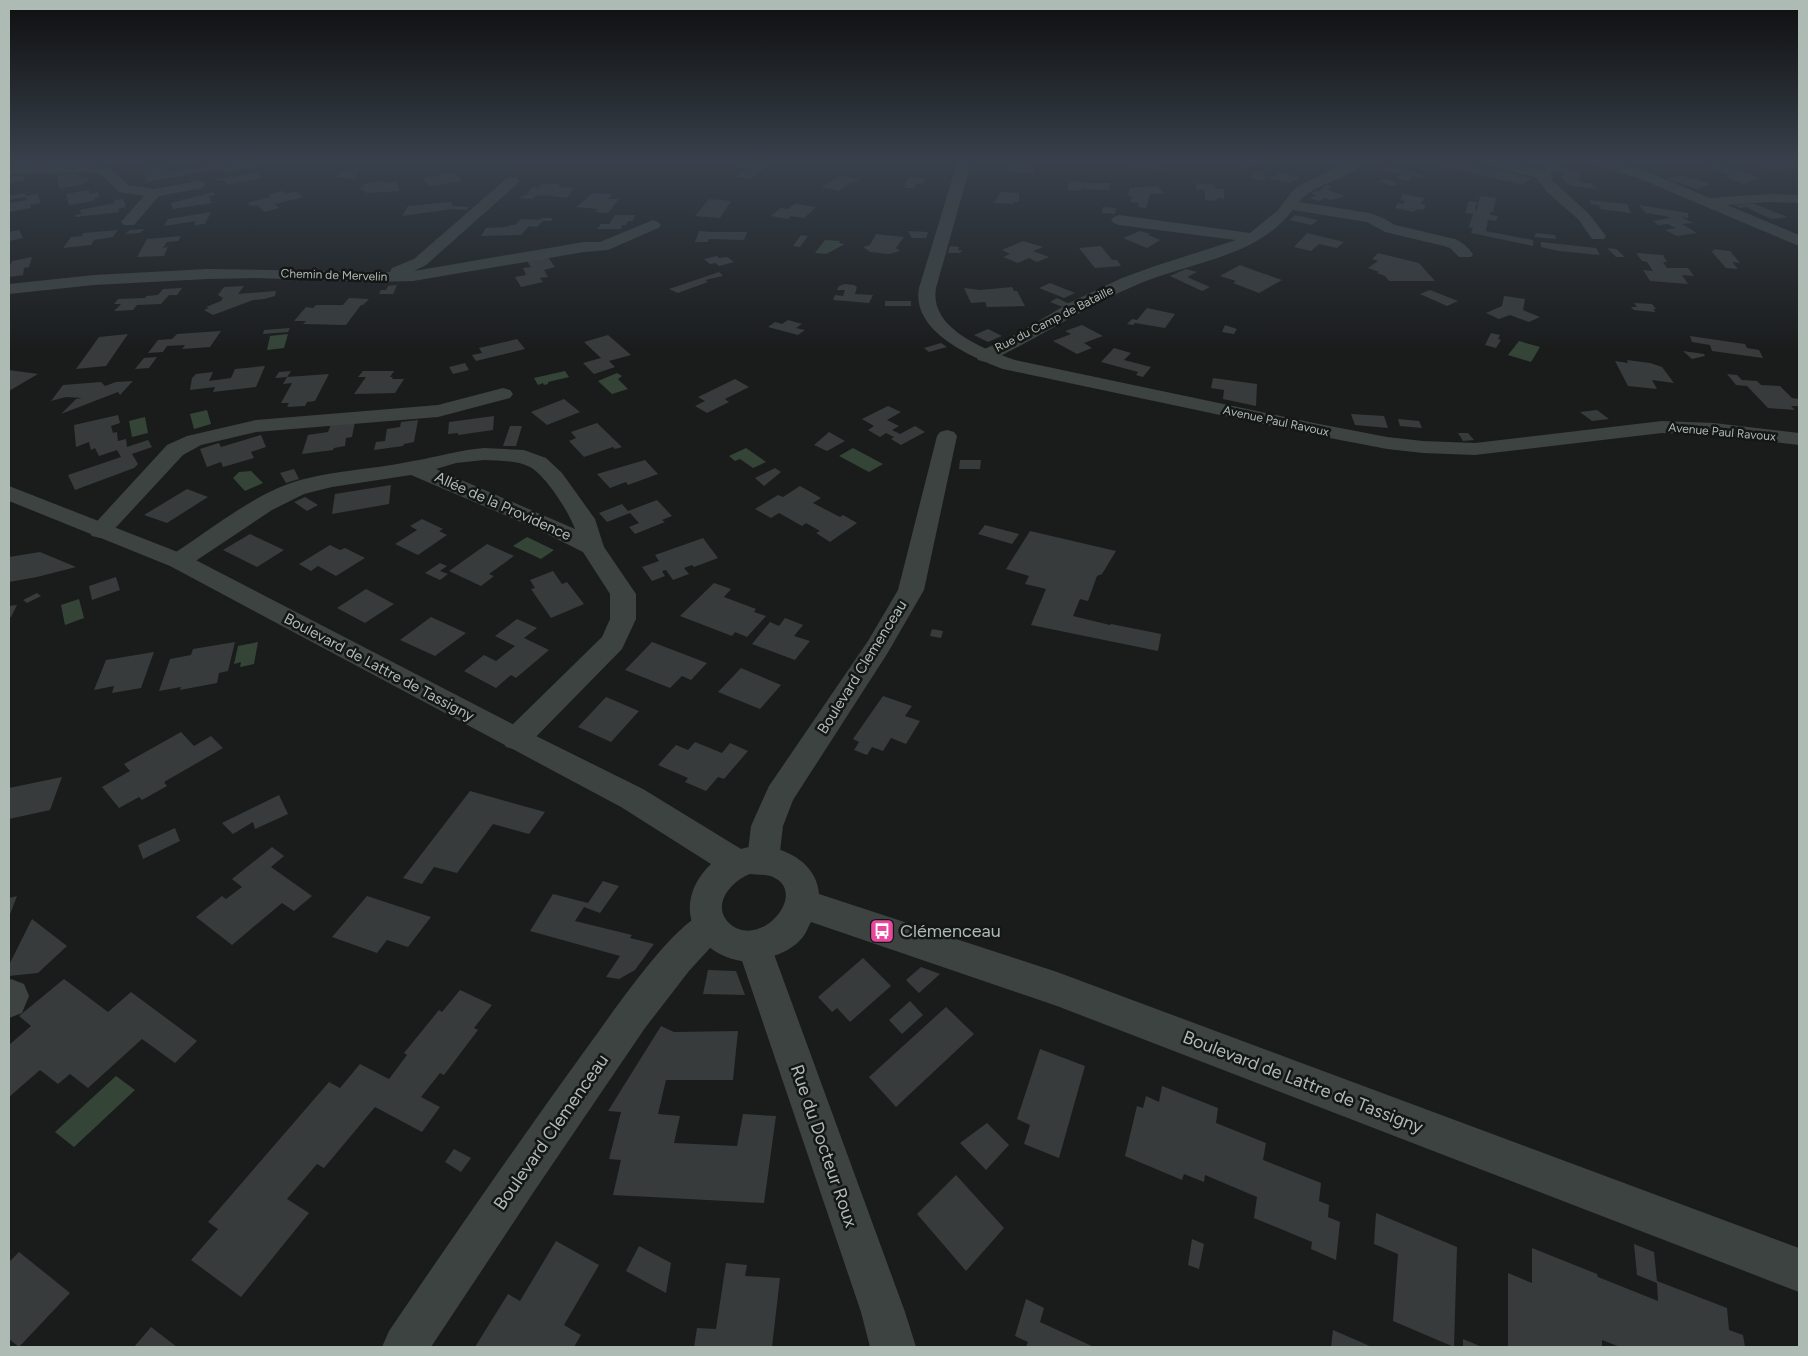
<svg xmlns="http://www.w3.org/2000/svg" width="1808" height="1356" font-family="Figtree,sans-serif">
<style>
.water{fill:#344538}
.building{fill:#373b3b}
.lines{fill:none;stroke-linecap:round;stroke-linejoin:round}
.minor{fill:#3d4341;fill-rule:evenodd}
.tertiary{fill:#3d4341;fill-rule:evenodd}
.labels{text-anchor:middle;stroke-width:5;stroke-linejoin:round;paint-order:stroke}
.far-street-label{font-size:12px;fill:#aebbb4;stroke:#151717}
.street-label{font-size:15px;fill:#aebbb4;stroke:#151717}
.near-poi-label{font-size:18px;fill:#aebbb4;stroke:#151717;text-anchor:start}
.near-street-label{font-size:18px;fill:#aebbb4;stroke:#151717}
</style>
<rect width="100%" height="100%" fill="#1a1c1c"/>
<path class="water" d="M825,240L840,241L839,243L845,244L826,254L815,253Z
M288,334L284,348L267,350L270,336Z
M1519,341L1540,347L1531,362L1508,355Z
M565,371L569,377L548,382V384L544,385L543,383L538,385L534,378Z
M617,373L622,376L618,379L628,389L612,394L598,381Z
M207,410L211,424L194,429L190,414Z
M145,417L148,433L132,437L129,421Z
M746,448L766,462L753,468L740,459L735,461L729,456Z
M853,448L883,464L869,472L839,456Z
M251,471L263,483L245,491L233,478L239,472Z
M527,537L554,550L541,559L513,546Z
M79,599L84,618L65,625L61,605Z
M258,642L254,664L240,667L241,662L234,664L238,646Z
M116,1076L135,1090L74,1147L55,1132Z"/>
<path class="building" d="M256,160L259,166L224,172L223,169L147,182L143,168L164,165L168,173L191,167L192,169L220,164L222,167Z
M1010,160L1033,162L1034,174L1006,172L1007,166H1012L1009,164Z
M1128,160L1162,164L1161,168L1170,169L1169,172L1126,166Z
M1232,160H1253L1260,162L1249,168L1228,163Z
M1436,160H1451L1531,178L1523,185L1431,164Z
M739,163L752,165L755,163L770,165L750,179L735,177L747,168L735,167Z
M1715,164L1739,170L1760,178L1743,184L1724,176L1730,175L1705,167Z
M1387,166L1407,169L1404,171L1423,175L1421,178L1412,176L1408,181L1396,178L1401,174L1382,170Z
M1555,167L1584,172L1578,179L1583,183H1591L1597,189L1570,186L1561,178L1564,174L1551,171Z
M359,168L355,179L337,177L340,171Z
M453,172L462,181L430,186L423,179Z
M1258,172L1266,174L1264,176L1268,177L1262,181L1250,177Z
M1281,172L1300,178L1289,183L1270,178Z
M77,173L80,178L88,177L89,181L83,182L84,184L59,189L57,176Z
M260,173L263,178L227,185L224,180L217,181L216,179Z
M23,175L24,181L9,183V177Z
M1677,175L1696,179L1711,184L1697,189L1667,179Z
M840,176L859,179L854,183H850L839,191L821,187Z
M908,177L925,178L923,184L916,183L914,188H904Z
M1385,179L1398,184L1391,186L1379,181Z
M384,180L385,183L396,181L400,191L366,193L364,190H361L360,187L364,186L363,184Z
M1069,181L1093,183H1110L1109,190L1081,189V191L1067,190Z
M1196,183L1214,185V188L1224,189V199L1217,198V201L1205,200V190L1196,189Z
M542,184H558L560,185L558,187L574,188L567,198L546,195L535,196L533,199L519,198L527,194L532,187L538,188Z
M1328,185L1332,187L1326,189L1345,196L1331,200L1325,198L1318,201L1310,198L1317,195L1311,193L1325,189L1321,188Z
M1157,186L1164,193L1150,194L1146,208L1138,207L1139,203L1130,202L1132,196L1127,195L1130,188Z
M89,190L90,194L98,192L99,197L94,198V201L69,205L66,194Z
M283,191L285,193L296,192L303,197L275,204L279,208L265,212L257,205L251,206L247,203L271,197L268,195Z
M214,192L215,195L209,196L212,203L173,209L171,203Z
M1000,192L1019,193V202H1014V204L993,203V201H996Z
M25,193L26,196L37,194L41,203L30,205L31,208L9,212V203L27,200L26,197L9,200V196Z
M593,193L612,194L608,199H619L608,213L595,212L598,209L576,207Z
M1403,194L1424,198L1421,204L1426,205L1423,210L1416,209L1414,212L1395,208L1398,203L1403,204L1405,201L1400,200Z
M1480,196L1496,198L1493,212H1490V215L1498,216L1496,221L1488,220L1486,231L1533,240V246L1471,233L1473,228L1469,227L1473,214L1465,213L1469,201L1477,202L1475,209L1477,210Z
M123,199L126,207L118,209L119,212L76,217L75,215L81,214L80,210L115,203L114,200Z
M709,199L731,201L720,218L695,216Z
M1589,200L1627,204L1631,213L1600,209L1599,205L1591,204Z
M452,202V206L470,207L466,210L452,209L402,216L408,206Z
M795,204L816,207L804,218L791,216L788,219L771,216L781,208L788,209Z
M1746,204H1755L1787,217L1771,219L1746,207L1740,208L1734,205Z
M1639,205L1688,213V218L1681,217L1693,223L1682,224L1697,233L1677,236L1665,230L1676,228L1668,224L1658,225L1653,221L1670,218V217L1646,213Z
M1103,207L1116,208L1115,214L1102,213Z
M211,212L205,224L194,225L196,221L164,226L168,219Z
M615,215H635L633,221H628L626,225H622L621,229H597L601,224H609Z
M1295,215L1318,220L1312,225L1289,220Z
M542,218H553L551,221H543L537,227L529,226L521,235L481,236L486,228L507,227L510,225H515L521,219L539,220Z
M145,229L140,233L125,234L130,230Z
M19,230L23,238L9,241V232Z
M118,230L113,237L94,240L91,245L63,248L71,237L82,236L83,233Z
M699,231L712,232H747L744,240L709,239L708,242H695Z
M908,231L928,232L926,238H912Z
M1140,231L1150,234L1148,235L1160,240L1147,248L1123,238Z
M1307,233L1344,242L1337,248L1319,244L1311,251L1294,247Z
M1536,233L1555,235L1556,239L1534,237Z
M876,234L904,237L896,248L900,251L889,254L870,252L863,247L870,245Z
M801,235L808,236L800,247L793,246Z
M181,236L178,241L167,242L163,248L168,247L164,256L137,257L147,239Z
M1023,241L1043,247L1033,251L1049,257L1037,262L1029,258L1018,263L1003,257L1010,254L1002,250Z
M1541,242L1596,248L1600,255L1559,251L1541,247Z
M950,246L959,247L958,250L963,251L959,253H948Z
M1101,246L1112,260H1117L1121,266L1095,268L1079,248Z
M1607,248L1616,249L1625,257H1616Z
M1713,249L1730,251L1740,263L1732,262L1738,269L1726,268L1711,251H1714Z
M1378,253L1419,263L1435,281H1389L1385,276L1377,273L1379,272L1368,268L1378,261L1372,259Z
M1636,253L1663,255L1667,262H1663L1667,268H1688L1694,276L1682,275L1688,284L1650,281L1643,270L1653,271L1647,262L1642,261Z
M717,256L719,258L727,257L734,262L719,266L716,263L710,264L704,259Z
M32,257L29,267L24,268L23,275L9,277V267L12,261Z
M548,257L555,267L544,270L548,277L540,278L543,282L521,287L515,277L526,275L523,268L531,267L527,261Z
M1240,265L1256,271L1282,280L1259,293L1233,283L1236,281L1220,276Z
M1186,269L1197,272L1187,277L1210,287L1202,291L1170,276Z
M719,272L723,276L705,280L708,282L678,293L669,289Z
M1050,283L1075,293L1064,298L1039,288Z
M845,284L854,285L857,287L855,294L873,295L869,303L833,300L835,295L843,296L845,290H837L839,286Z
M397,285L393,294H379L381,290H386L388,286Z
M244,286L238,294L276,291L275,296L264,299L253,300L213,315L204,310L209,308L206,307L221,301L223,298L218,295L224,287Z
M1012,287L1014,291H1017L1025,306L987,307L985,302L971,303L964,288L980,290Z
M182,288L177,295H169L161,304L137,305L133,310L114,311L121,304H114L118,299L145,298L147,296L158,295L163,289Z
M1430,290L1458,301L1447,306L1420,294Z
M1504,296L1525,299L1523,310L1540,317L1529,322L1510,315L1499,319L1486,313L1502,306Z
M349,298L369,299L363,305H361L346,325L303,324L306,321H294L306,307L313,308L316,305H343Z
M1057,298L1070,304L1063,307L1050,302Z
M885,301H911V306H885Z
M1634,303L1652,304L1656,309H1653L1656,312L1634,310L1631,307H1637Z
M1147,308L1175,314L1165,328L1135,323L1133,325L1127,324L1132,319L1137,320Z
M788,320L802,324L796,328L805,330L798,335L768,327L775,322L782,324Z
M1082,325L1103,336L1084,343L1092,348L1077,354L1053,341L1071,334L1065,331Z
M1225,325L1237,329L1234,334L1222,332Z
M290,328L288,332L263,334L264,330Z
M988,329L1002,336L988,342L974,335Z
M221,331L210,347L182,349L185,345L167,346L163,352L148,353L158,340L172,339L177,334Z
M1491,333L1500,335L1498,339L1501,340L1496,348L1485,345Z
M128,334L106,366L76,369L99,337Z
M608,335L631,355L609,361L615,367L594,374L583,363L601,358L584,342Z
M1690,336L1745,344L1747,348L1759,350L1763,358L1712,351L1710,345L1692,342Z
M517,339L525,349L476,361L472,355L482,353L479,348Z
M941,343L947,347L929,352L924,348Z
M1114,348L1131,353L1124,360L1151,367L1143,377L1136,375L1138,372L1101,362Z
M1683,351L1704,354L1705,356L1692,359Z
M157,357L149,368L135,369L144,358Z
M1627,360L1650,363L1662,367L1674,383L1652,380L1657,389L1628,386L1615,361L1628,363Z
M465,363L469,370L453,374L449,367Z
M265,366L256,387L213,392L215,387L190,390L192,378L196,374L213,372L209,381L231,378L235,369Z
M9,370L38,374L9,391Z
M291,371L287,377L329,374L315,401L307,402L305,406L287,407L289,403H281L292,383L283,384L287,377L275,378L279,372Z
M363,371H394L390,377H393L392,379H404L395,393L354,394L366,377H358Z
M1727,374L1737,375L1742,380L1757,381L1761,385L1780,386L1792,398L1799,399V406H1791L1795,410L1768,408L1747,386L1736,385Z
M1213,378L1257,384L1256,406L1223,399L1224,390L1211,388Z
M735,379L749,387L725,399L729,402L707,413L695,406L705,401L698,397Z
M133,381L120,395L118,392L61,414L76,399L82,398L66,397L51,401L63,385L101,382L105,386L116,382Z
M564,399L580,412L547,425L531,412Z
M888,406L901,412L887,420L899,426L892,430L900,434L915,426L925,432L901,445L891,439L894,437L886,433L880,437L868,430L874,426L862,419Z
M1597,410L1609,419L1592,421L1580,412Z
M1351,414L1384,416L1388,428L1355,425Z
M118,415L120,423L111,426L113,433L117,432L118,441L126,439L127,447L148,440L152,447L132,454L138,464L134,468L75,490L68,475L121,457L117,450L99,456L95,448L91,450L89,442L76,447L74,425Z
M494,416L493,430L458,435V433L448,434L449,422Z
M1398,419L1419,421L1422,428L1400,426Z
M418,420L414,442L404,444L403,446L374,450L376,442L385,441L387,429L400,427L401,422Z
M355,422L352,437L346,438L345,446L334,448L333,450L302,454L308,435L328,432L331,424Z
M597,423L622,447L615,449L613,447L584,457L569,441L576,438L571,432Z
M510,426H522L516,446H503Z
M829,432L845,441L827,451L814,445Z
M1458,433H1468L1474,440L1463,441Z
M261,435L266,447L251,452L254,458L223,467L221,462L207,467L200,449L219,443L221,447Z
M645,460L658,474L628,485L626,482L610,488L597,474Z
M960,460H981L980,469H959Z
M775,468L781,472L764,486L755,478Z
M294,469L299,479L286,483L280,473Z
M391,485L389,504L332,514L335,494Z
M800,486L821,498L813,503L840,517L843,515L857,523L830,542L816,533L820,531L806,523L802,526L779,513L771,518L755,509L778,495L783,497Z
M187,489L208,497L167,523L144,515Z
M305,497L318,505L307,511L294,502Z
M657,500L672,516L662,520L665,522L635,534L629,527L639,523L630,513L607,522L599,513L622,504L628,511Z
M422,519L443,529L439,531L447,535L418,555L395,544L417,530L410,526Z
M985,525L1019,534L1012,544L978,534Z
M1030,531L1116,551L1102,574L1097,576L1088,601L1080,599L1073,616L1110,625L1111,624L1161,634L1158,651L1031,625L1046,589L1025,584L1029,576L1006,569Z
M250,534L284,550L257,567L223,550Z
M703,538L718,558L694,567L692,565L684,568L689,574L673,580L666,570L662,571L665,576L652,581L642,567L659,561L655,555Z
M487,544L514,556L489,574L494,576L481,586L449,571Z
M330,545L340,550L345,548L365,558L336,576L318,566L311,571L299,564Z
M40,552L76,567L37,577L9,582V557Z
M440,563L447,566L440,571L448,574L440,580L425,573Z
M553,571L562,584L567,582L584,604L551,618L531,589L535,588L530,580Z
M116,577L120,590L92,600L89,586Z
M714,583L731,589L724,597L756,609L754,612L766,616L747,637L735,632L732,636L680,616Z
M366,589L394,604L365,623L337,608Z
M37,593L41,596L27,603L23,600Z
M17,605L11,617L9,618V606Z
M431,617L466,633L435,656L400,640Z
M785,618L803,625L794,636L810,641L795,660L752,644L770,622L779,626Z
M517,619L537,628L524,638L549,650L516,678L511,675L496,688L464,671L484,655L496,661L515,646L495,636Z
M932,629L943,631L941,638L930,636Z
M235,642L228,671L219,673L217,683L180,690L181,687L159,691L170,659L191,655L193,649Z
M652,642L707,663L691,680L682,676L670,688L625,670Z
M154,652L141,688L112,693L114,686L94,690L106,660Z
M741,668L781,685L760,709L718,692Z
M883,696L912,706L905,716L920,721L906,744L891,738L883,751L872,747L867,755L854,750L859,742L853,739Z
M606,697L639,711L611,742L578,727Z
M181,732L194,746L211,736L223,748L164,782L167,786L142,800L139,797L119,808L102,787L130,771L124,764Z
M695,742L722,753L730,743L748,751L724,779L718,777L706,791L685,782L688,778L658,765L676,745L688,750Z
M62,777L50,810L9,819V788Z
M470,791L545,812L529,834L493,824L457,873L434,867L422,884L403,878Z
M279,795L288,814L255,829L253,822L233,834L222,823Z
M175,828L180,841L143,859L138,845Z
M272,847L284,856L271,867L312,896L294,911L282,903L232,945L196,917L222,896L226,899L242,887L232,879Z
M603,881L619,886L600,913L584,907L575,921L632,935L630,938L654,944L635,970L619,979L606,977L620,956L530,931L553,894L588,903Z
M17,896L9,917V898Z
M367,896L431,917L408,947L387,940L377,953L332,937Z
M32,919L67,946L38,973L9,976V965Z
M863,958L891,986L850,1022L837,1008L832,1012L818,997Z
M921,967L940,974L919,993L906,980Z
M708,970L736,971L745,995L703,994Z
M64,979L108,1012L131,992L197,1041L175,1063L142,1039L88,1088L70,1074L58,1084L40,1070L9,1097V1045L31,1026L19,1016Z
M460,990L492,1005L474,1028L478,1030L444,1075L440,1073L421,1097L440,1107L422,1132L375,1107L324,1168L317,1164L287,1199L309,1213L241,1297L191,1260L218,1229L208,1222L329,1082L340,1088L360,1064L389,1079L407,1055L404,1053L439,1010L442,1012Z
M910,1001L923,1015L902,1034L889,1020Z
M946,1007L974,1034L896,1107L869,1077Z
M661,1026L674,1032L738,1031L733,1080H666L658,1114L680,1116L674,1143L737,1146L743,1114L776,1116L764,1203L613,1195L621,1160L609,1159L621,1112L608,1111Z
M1040,1049L1085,1066L1059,1158L1024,1144L1030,1125L1017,1119Z
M1162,1086L1218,1108L1216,1123L1266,1143L1263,1160L1321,1183L1319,1201L1329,1205L1328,1217L1340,1222L1336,1260L1311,1249L1312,1242L1254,1218L1257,1197L1205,1175L1204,1182L1184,1174L1182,1180L1125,1156L1137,1106L1143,1108L1146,1096L1159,1102Z
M987,1123L1009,1145L986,1170L960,1143Z
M454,1149L471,1158L461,1172L445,1162Z
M956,1175L1004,1228L966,1271L917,1214Z
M1376,1213L1457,1247L1454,1347L1393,1321L1398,1254L1374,1244Z
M1192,1239L1204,1244L1199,1269L1188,1265Z
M556,1241L599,1265L564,1325L581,1335L574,1347H475L508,1294L520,1301Z
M1634,1244L1654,1252L1657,1281L1727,1308L1729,1330L1743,1335L1745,1347H1620L1602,1340V1347H1508V1273L1532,1283V1248L1597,1274L1598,1277L1658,1301L1657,1283L1637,1275Z
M639,1246L671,1263L666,1293L626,1271Z
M19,1252L70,1293L19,1347L9,1339V1262Z
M726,1263L747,1265L745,1276L780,1278L772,1347H694L697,1328L716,1329Z
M1026,1299L1044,1308L1040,1322L1094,1347H1026L1028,1342L1015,1336Z
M151,1327L177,1347H134Z
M1333,1330L1372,1347H1331Z
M1463,1339L1482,1347H1463Z"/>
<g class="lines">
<path class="minor" d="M1350,160H1365C1349,182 1315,181 1299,202L1370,213L1385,219L1395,225L1455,239C1462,242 1468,247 1473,254L1471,257H1459L1450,248L1444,246L1385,232L1367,222L1293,210C1255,259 1187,262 1134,286C1085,307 1040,337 992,360L985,362L978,360L976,356L978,352L1017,334L1069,303L1122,278L1155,266L1236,240L1119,225L1114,223L1111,220L1114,217L1119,215L1250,233L1277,211L1295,188Z
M1479,160H1502L1538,170L1546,164L1548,160H1562L1556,170L1550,174L1553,181L1589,214L1606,236L1604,239H1592L1579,220L1547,192L1537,178L1481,163Z
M1586,160H1607L1648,172L1710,198L1769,194L1799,195V203L1769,202L1727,205L1799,235V246L1638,178L1588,163Z
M1751,160L1783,162L1799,160V165C1786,172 1761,172 1751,160Z
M91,164L112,169L128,185L154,189L198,181L203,182L205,185L203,188L198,189L159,196L134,225H124L121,222L144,196L119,192L102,175L91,172L9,174V166Z
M512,177L517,178L519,181L517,184L426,265L414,271L584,242H600L653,220L658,222L661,225L658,228L608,250L584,252L413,281L369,282L257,278L207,279L94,285L9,294V284L94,275L207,269L390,272L392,268L414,259L507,178Z
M503,388L510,390L513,394L510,398L438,417L256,432L201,445L183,455L108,536L100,538L92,536L88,531L167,445L187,436L256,420L438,405Z
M947,430L954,432L957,436L924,590L887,654L793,800L783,826L779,860L774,870L763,874L752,870L747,860L751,826L769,786L868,641L898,590L937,436L940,432Z
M484,448L524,450L546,458L562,473L595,519L604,547L636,594V619L622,649L526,747L516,750L506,747L501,739L506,731L602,637L610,619V594L583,552L535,528L411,475L332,487L304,494L272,510L188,566L179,569L170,566L167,561L170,556C206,533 249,498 288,484C328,470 372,470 413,461C437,457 459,450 484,448ZM484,460C499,461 516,460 530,467C546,476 569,512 575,529L436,469L456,463Z
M709,910L721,914L726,925L721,936L689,971L645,1028L535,1190L431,1347H382L389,1331C455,1234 522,1137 591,1042C616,1008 673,923 709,910Z
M754,930L766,935L771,946L905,1312L916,1347H870L861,1312L737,946L742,935Z
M11,979L24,984L29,996L22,1013L9,1018V980Z"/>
<path class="tertiary" d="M958,160H972L936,288C929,329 985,349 1015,360L1314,423L1387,437L1423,441L1475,443L1662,421L1714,423L1799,433V445L1714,435L1662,433L1475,455L1423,453L1387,449L1314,435L1003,369C971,357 911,331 919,288Z
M9,486L188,556L526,731L643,789L741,849C772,839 817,858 819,894L1057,972L1799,1248V1292L1057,1006L811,922C808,927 806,934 802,938C794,948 781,954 770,957C764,959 757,962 751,962C695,959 668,905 711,864L621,807L170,566L9,501ZM750,874C757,875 767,874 773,877C809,893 761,950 730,924C710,906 731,881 750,874Z"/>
</g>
<linearGradient id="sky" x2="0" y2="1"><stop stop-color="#0e0f0f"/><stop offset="0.46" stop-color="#38404b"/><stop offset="1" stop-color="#38404b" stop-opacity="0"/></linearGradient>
<rect width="1808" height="350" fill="url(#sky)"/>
<defs>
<symbol id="bus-square" viewBox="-11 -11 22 22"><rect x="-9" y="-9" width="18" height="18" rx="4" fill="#e7489d" stroke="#151717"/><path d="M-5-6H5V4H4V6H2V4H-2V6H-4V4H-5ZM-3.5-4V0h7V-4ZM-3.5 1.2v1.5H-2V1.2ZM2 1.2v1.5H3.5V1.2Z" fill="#fff"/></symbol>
</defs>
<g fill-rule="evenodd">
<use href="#bus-square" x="868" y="917" width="28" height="28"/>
</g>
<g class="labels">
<g class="far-street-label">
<text transform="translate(334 275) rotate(2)" y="4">Chemin de Mervelin</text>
<text transform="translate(1054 319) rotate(-27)" y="4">Rue du Camp de Bataille</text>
<text transform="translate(1276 421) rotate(12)" y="4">Avenue Paul Ravoux</text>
<text transform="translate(1722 432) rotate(5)" y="4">Avenue Paul Ravoux</text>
</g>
<g class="street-label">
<text transform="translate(503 506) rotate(24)" y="5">Allée de la Providence</text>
<text transform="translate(379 667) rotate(28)" y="5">Boulevard de Lattre de Tassigny</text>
<text transform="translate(862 667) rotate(-58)" y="5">Boulevard Clemenceau</text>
</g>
<g class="near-poi-label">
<text x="900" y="937">Clémenceau</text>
</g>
<g class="near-street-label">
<text transform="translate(1303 1082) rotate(21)" y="6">Boulevard de Lattre de Tassigny</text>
<text transform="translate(551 1132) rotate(-55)" y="6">Boulevard Clemenceau</text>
<text transform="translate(824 1146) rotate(71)" y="6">Rue du Docteur Roux</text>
</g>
</g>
<rect width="1808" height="1356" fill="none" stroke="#aebbb4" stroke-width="20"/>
</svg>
